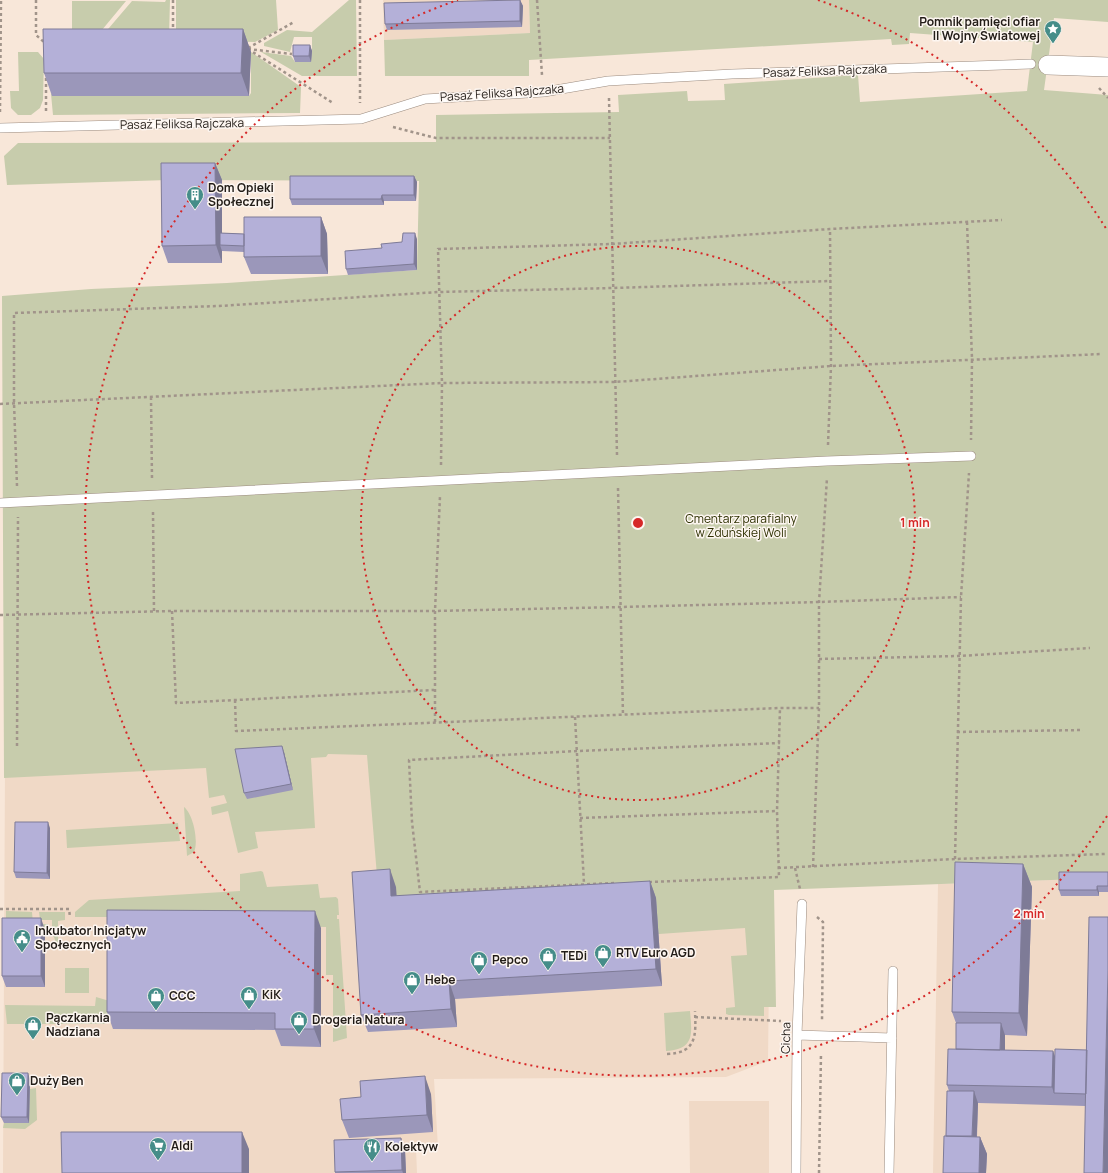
<svg xmlns="http://www.w3.org/2000/svg" width="1108" height="1173" font-family="Manrope,sans-serif">
<style>
.built{fill:#f0d9c6}
.green{fill:#c7ccac}
.lines{fill:none;stroke-linecap:round;stroke-linejoin:round}
.lane-casing{stroke:#9b8b7f;stroke-width:10}
.street-casing{stroke:#9b8b7f;stroke-width:20}
.path{stroke:#a1948a;stroke-width:2.5;stroke-dasharray:3 3;stroke-linecap:butt}
.lane{stroke:#fff;stroke-width:9}
.street{stroke:#fff;stroke-width:19}
.wall{fill:#9b97ba}
.shaded-wall{fill:#7e7b97}
.building{fill:#b4b0d8;stroke:#7e7b97}
.ring{fill:none;stroke:#d62828;stroke-width:2;stroke-dasharray:2 4}
.labels{text-anchor:middle;stroke-width:3;stroke-linejoin:round;paint-order:stroke}
.poi-label{font-size:12px;font-weight:bold;fill:#221c17;stroke:#fdf6f1;text-anchor:start}
.street-label{font-size:12px;fill:#221c17;stroke:#fdf6f1}
.park-label{font-size:12px;fill:#2d3000;stroke:#fdf6f1}
.centre{fill:#d62828;stroke:#fdf6f1;stroke-width:2}
.ring-label{font-size:12px;text-anchor:middle;font-weight:bold;fill:#d62828;stroke:#fdf6f1;stroke-width:3;stroke-linejoin:round;paint-order:stroke}
</style>
<rect width="100%" height="100%" fill="#f8e7d9"/>
<path class="built" d="M383,0H529L530,33L384,40Z
M384,746L398,913L770,891L768,1061L726,1077L434,1079L438,1148H416L417,1173H3L5,767Z
M1108,878V1173H933L938,884Z
M689,1101H769V1173H690Z"/>
<path class="green" d="M166,0H170L169,38L97,42L132,1L165,2Z
M176,0H276L278,30L255,42L176,40Z
M349,0H356L357,76H302L261,52L291,56L295,62L312,51V37H294L290,52L264,46V43L287,30L312,32Z
M529,0H1108V22L1054,18L1044,90L1108,95V878L774,890L776,1007H764V1016L729,1015L726,1014V1008L735,1007L731,956L747,955L745,928L659,934L398,914L378,888L367,755L328,754L326,757L311,758L315,828L255,832L258,848L238,853L228,811L212,815L211,807L227,803L224,795L209,798L206,768L4,778L2,296L91,289L227,283L417,270L419,181L168,180L7,185L4,156L18,143L436,142V115L619,112L618,95L687,91L688,101L725,100L724,84L858,75L860,102L1027,91L1033,42L910,33L909,44L892,45L891,39L529,60V76H385L384,40L530,33Z
M72,1H126L92,42H72Z
M18,52H38L44,59L43,100L40,108L31,115H18L11,108L10,91H19Z
M251,52L301,87L300,113L53,115L51,94L249,96L251,93Z
M184,807C193,814 199,841 194,852L187,856Z
M178,823L180,841L67,848L66,830Z
M261,871L263,872L267,887L318,884L320,898L336,897L338,899L339,915H337V919H339L347,1038L333,1042V975H326V927L108,924V917H75V912L89,900L240,891V874Z
M6,911L32,912L33,924H48V930H6Z
M39,912H65V920L58,921V943H56L54,937L52,936V920H40Z
M65,968H89V993H65Z
M96,997L113,1002C113,1012 114,1020 104,1024H7L5,1005L95,1006Z
M690,1011C692,1034 695,1049 666,1051L664,1013Z
M36,1088L37,1120L25,1129L3,1128L4,1123L30,1089Z"/>
<g class="lines">
<defs>
<path id="lane" d="M0,128L361,119L425,99L544,92L608,81L732,74L1031,64
M0,503L827,461L971,456
M797,1035L892,1038
M796,1173L797,1035L802,904
M889,1173L893,971"/>
<path id="street" d="M1048,65L1108,67"/>
</defs>
<use href="#lane" class="lane-casing"/>
<use href="#street" class="street-casing"/>
<path class="path" d="M36,0V35L45,43
M173,0V32
M360,0V103
M537,0L542,75
M248,48L294,22
M248,49L333,103
M248,49L292,54
M1099,88L1108,98
M609,98L617,455
M46,111V76
M0,112L1,0
M393,127L436,138H610
M967,222L972,359L971,440
M151,397L152,479
M0,404L442,383L615,382L831,366L1102,354
M828,445L831,366L830,229
M441,465L442,383L438,249L612,244L830,229L1002,220
M17,486L14,403V313L219,306L439,292L613,288L831,281
M618,488L623,716
M153,512L154,612
M172,611L176,703L434,690
M0,615L172,611H435L621,607L819,602L961,597
M819,659L959,656L1090,648
M235,700L236,731L780,708H819
M575,717L584,884
M435,722V611L440,496
M957,732L1083,730
M17,746L18,517
M580,818L777,811
M955,859L961,597L969,473
M813,867L819,708V602L827,478
M778,868L955,859L1105,854
M795,868L800,889
M649,882L779,877L777,811L780,708
M614,883L420,892L412,822L409,760L578,751L780,743
M0,909H69L70,917
M817,917L823,922L822,1020
M695,1017L781,1021
M667,1054C697,1053 696,1035 695,1011
M819,1173L821,1053"/>
<use href="#lane" class="lane"/>
<use href="#street" class="street"/>
</g>
<path class="wall" d="M520,0L523,6L522,27L387,30L385,24Z
M243,29L251,52L249,96H52L44,73Z
M310,45L312,51L311,62H295L293,56Z
M215,163L222,180V233L244,234L321,217L327,234L328,274H251L244,257V252L222,251V263H168L162,246Z
M414,176L417,182L416,201H384V205H292L290,199Z
M417,239V270L348,275L346,269L382,248L402,242Z
M284,752L293,790L247,799L244,793Z
M50,828V879L16,878L14,872Z
M1023,864L1032,887L1027,1036L1005,1035V1050L1053,1051L1055,1057L1087,1050L1085,1106L978,1103L977,1137H980L987,1154L986,1173H943L949,1091L947,1085L956,1049V1023L952,1012Z
M1108,872V892H1099V896H1061L1059,890Z
M650,881L656,898L662,986L455,999L457,1027L368,1032L361,1015L396,887V896Z
M321,928V1047L281,1046L275,1030L113,1029L107,1012Z
M45,930V987H6L2,976Z
M30,1079L29,1123H4L1,1117Z
M431,1094L433,1132L349,1138L342,1120L361,1097Z
M405,1150L406,1173H335V1172Z"/>
<path class="shaded-wall" d="M520,0L523,6L522,27L520,21Z
M243,29L251,52L249,96L241,73Z
M310,45L312,51L311,62L309,56Z
M215,163L222,180V245H220L222,251V263L216,245Z
M414,176L417,182L416,201L414,195Z
M382,195L384,201V205L381,199Z
M321,217L327,234L328,274L321,256Z
M415,233L417,239V270L414,264Z
M282,746L284,752L293,790L291,784Z
M48,822L50,828V879L47,873Z
M1023,864L1032,887L1027,1036L1019,1013Z
M390,869L396,887L398,914L391,896Z
M650,881L656,898L662,986L656,969Z
M1097,886L1099,892V896L1097,890Z
M315,911L321,928V1047L314,1029Z
M41,918L45,930V987L41,976Z
M1108,971V1173H1103Z
M449,981L455,999L457,1027L451,1009Z
M1001,1023L1005,1035V1067L1000,1056Z
M1053,1051L1059,1068L1054,1093L1052,1087Z
M28,1073L30,1079L29,1123L27,1117Z
M425,1076L431,1094L433,1132L427,1115Z
M974,1091L978,1103L976,1154L972,1142Z
M242,1132L249,1149V1173H242Z
M980,1137L987,1154L986,1173H979Z
M401,1138L405,1150L406,1173H403L402,1170Z"/>
<path class="building" d="M520,0V21L385,24L384,3Z
M43,29H243L241,73H44Z
M293,45H310L309,56H293Z
M161,163H215L216,245L162,246Z
M290,176H414V195H382L381,199H290Z
M244,217H321V256L244,257Z
M220,233L244,234V246L220,245Z
M403,233H415L414,264L346,269L345,251L382,248L381,244L402,242Z
M282,746L291,784L244,793L235,749Z
M15,822H48L47,873L14,872Z
M955,862L1023,864L1019,1013L952,1012Z
M390,869L391,896L650,881L656,969L449,981L451,1009L361,1015L352,872Z
M1059,872H1108V886H1097V890H1059Z
M107,910L315,911L314,1029H275V1013L107,1012Z
M1089,917H1108V971L1103,1173H1084Z
M2,918H41V976H2Z
M956,1023H1001L1000,1050L956,1049Z
M948,1049L1053,1051L1052,1087L947,1085Z
M1055,1049L1087,1050L1086,1094L1054,1093Z
M2,1073H28L27,1117H1Z
M425,1076L427,1115L342,1120L340,1099L361,1097L360,1081Z
M947,1091H974L972,1136H946Z
M61,1132H242V1173H62Z
M944,1136L980,1137L979,1173H943Z
M401,1138L402,1170L335,1172L334,1140Z"/>
<g class="ring">
<circle cx="638" cy="523" r="277"/>
<path d="M1107 816A553 553 0 1 1 458 0M818 0A553 553 0 0 1 1107 230"/>
</g>
<defs>
<symbol id="sight-pin" viewBox="-11 -11 22 30"><path d="M0 17L-7.5 6A9.5 9.5 0 1 1 7.5 6Z" fill="#458d89" stroke="#fdf6f1"/><path d="M0-6L1.8-2.2L6-1.7L2.9 1.2L3.7 5.4L0 3.3L-3.7 5.4L-2.9 1.2L-6-1.7L-1.8-2.2Z" fill="#fff"/></symbol>
<symbol id="building-pin" viewBox="-11 -11 22 30"><path d="M0 17L-7.5 6A9.5 9.5 0 1 1 7.5 6Z" fill="#458d89" stroke="#fdf6f1"/><path d="M-4-6H4V6H1V3H-1V6H-4ZM-2.5-4.3h1.7v1.8h-1.7ZM.8-4.3h1.7v1.8H.8ZM-2.5-1h1.7V.8h-1.7ZM.8-1h1.7V.8H.8Z" fill="#fff"/></symbol>
<symbol id="civic-pin" viewBox="-11 -11 22 30"><path d="M0 17L-7.5 6A9.5 9.5 0 1 1 7.5 6Z" fill="#458d89" stroke="#fdf6f1"/><path d="M-.6-6.5H3V-4.5H.6V-3L4-1V1h2V6H-6V1h2V-1L-.6-3ZM-1.2 2.5V6h2.4V2.5Z" fill="#fff"/></symbol>
<symbol id="shop-pin" viewBox="-11 -11 22 30"><path d="M0 17L-7.5 6A9.5 9.5 0 1 1 7.5 6Z" fill="#458d89" stroke="#fdf6f1"/><path d="M-5-2.5h2.3a2.7 3.5 0 0 1 5.4 0H5L5.5 6h-11ZM-1.5-2.5h3a1.5 2.3 0 0 0-3 0Z" fill="#fff"/></symbol>
<symbol id="supermarket-pin" viewBox="-11 -11 22 30"><path d="M0 17L-7.5 6A9.5 9.5 0 1 1 7.5 6Z" fill="#458d89" stroke="#fdf6f1"/><path d="M-6-5.5h2.5l.6 2H6L4.5 2H-2.5L-4.4-4H-6ZM-1.5 3.2a1.3 1.3 0 1 0 .1 0ZM3 3.2a1.3 1.3 0 1 0 .1 0Z" fill="#fff"/></symbol>
<symbol id="restaurant-pin" viewBox="-11 -11 22 30"><path d="M0 17L-7.5 6A9.5 9.5 0 1 1 7.5 6Z" fill="#458d89" stroke="#fdf6f1"/><path d="M-5-6h1v4h1v-4h1v4h1v-4h1v5L-1.5 .5V6h-2V.5L-5-1ZM5-6V6H3V1.5H1.5Q1.5-4 5-6Z" fill="#fff"/></symbol>
</defs>
<g fill-rule="evenodd">
<use href="#sight-pin" x="1043" y="19" width="20" height="27"/>
<use href="#building-pin" x="185" y="185" width="20" height="27"/>
<use href="#civic-pin" x="12" y="928" width="20" height="27"/>
<use href="#shop-pin" x="593" y="943" width="20" height="27"/>
<use href="#shop-pin" x="538" y="946" width="20" height="27"/>
<use href="#shop-pin" x="469" y="950" width="20" height="27"/>
<use href="#shop-pin" x="402" y="970" width="20" height="27"/>
<use href="#shop-pin" x="239" y="985" width="20" height="27"/>
<use href="#shop-pin" x="146" y="986" width="20" height="27"/>
<use href="#shop-pin" x="289" y="1010" width="20" height="27"/>
<use href="#shop-pin" x="23" y="1015" width="20" height="27"/>
<use href="#shop-pin" x="7" y="1071" width="20" height="27"/>
<use href="#supermarket-pin" x="148" y="1136" width="20" height="27"/>
<use href="#restaurant-pin" x="362" y="1137" width="20" height="27"/>
</g>
<g class="labels">
<g class="poi-label">
<text x="1040" y="26" text-anchor="end">Pomnik pamięci ofiar<tspan x="1040" dy="14">II Wojny Światowej</tspan></text>
<text x="208" y="192">Dom Opieki<tspan x="208" dy="14">Społecznej</tspan></text>
<text x="35" y="935">Inkubator Inicjatyw<tspan x="35" dy="14">Społecznych</tspan></text>
<text x="616" y="957">RTV Euro AGD</text>
<text x="561" y="960">TEDi</text>
<text x="492" y="964">Pepco</text>
<text x="425" y="984">Hebe</text>
<text x="262" y="999">KiK</text>
<text x="169" y="1000">CCC</text>
<text x="46" y="1022">Pączkarnia<tspan x="46" dy="14">Nadziana</tspan></text>
<text x="312" y="1024">Drogeria Natura</text>
<text x="30" y="1085">Duży Ben</text>
<text x="171" y="1150">Aldi</text>
<text x="385" y="1151">Kolektyw</text>
</g>
<g class="street-label">
<text transform="translate(825 71) rotate(-2)" y="4">Pasaż Feliksa Rajczaka</text>
<text transform="translate(502 93) rotate(-4)" y="4">Pasaż Feliksa Rajczaka</text>
<text transform="translate(182 124) rotate(-1)" y="4">Pasaż Feliksa Rajczaka</text>
<text transform="translate(786 1038) rotate(-89)" y="4">Cicha</text>
</g>
<g class="park-label">
<text x="741" y="523">Cmentarz parafialny<tspan x="741" dy="14">w Zduńskiej Woli</tspan></text>
</g>
</g>
<circle cx="638" cy="523" r="6" class="centre"/>
<g class="ring-label">
<text x="915" y="527">1 min</text>
<text x="1029" y="918">2 min</text>
</g>
</svg>
